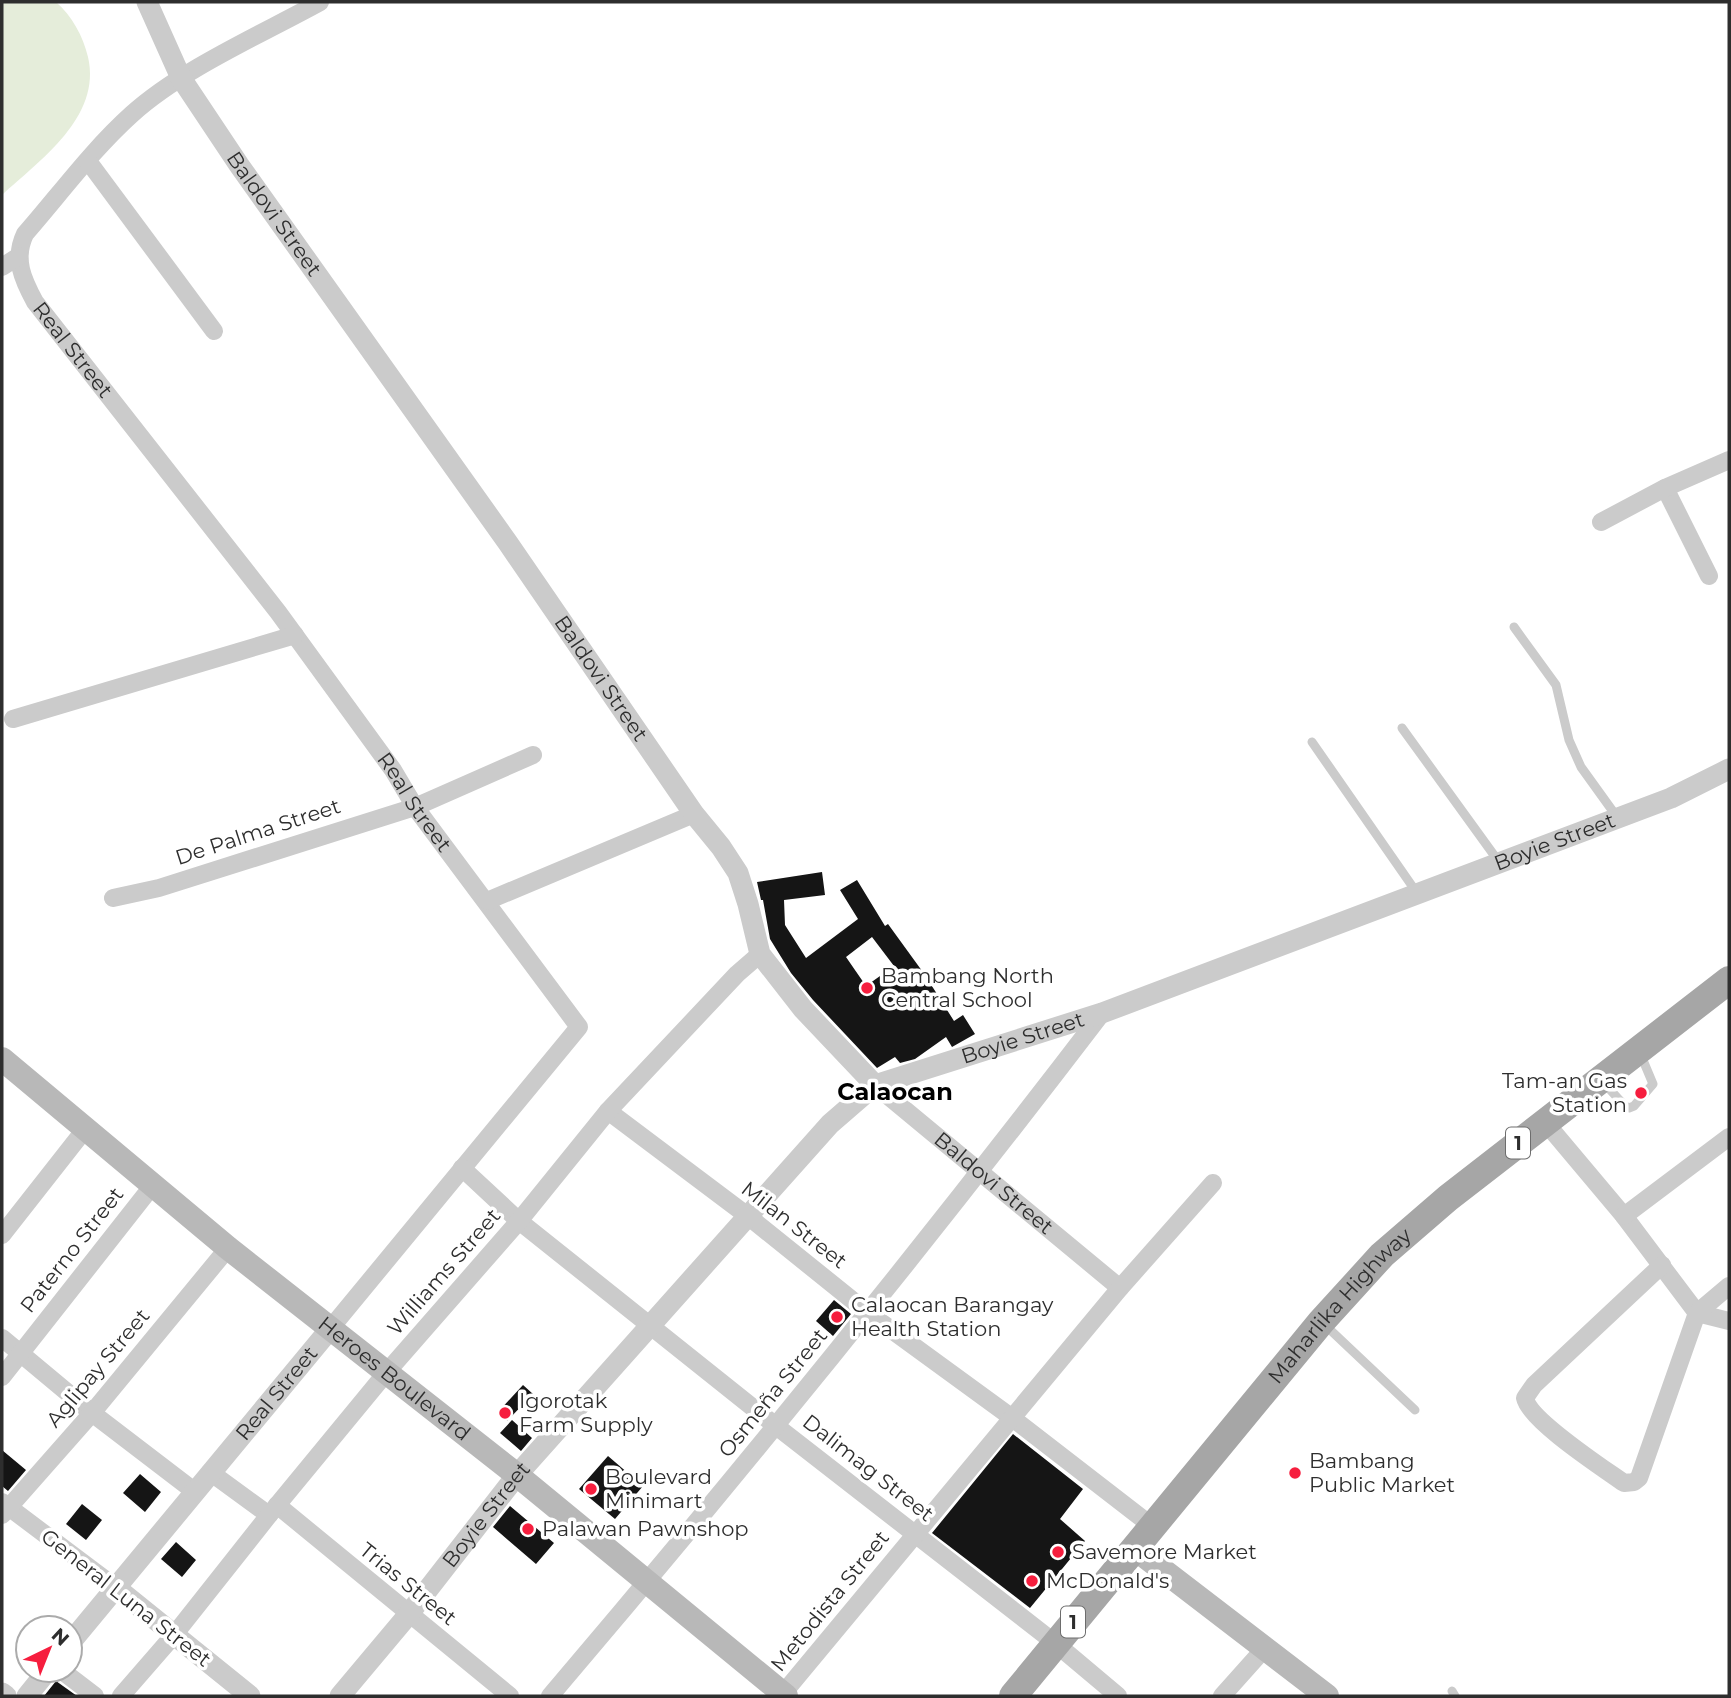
<svg xmlns="http://www.w3.org/2000/svg" width="1731" height="1698" font-family="Montserrat,sans-serif">
<style>
.green{fill:#e5edda}
.building{fill:#151515;fill-rule:evenodd}
.lines{fill:none;stroke-linecap:round;stroke-linejoin:round}
.service{stroke:#cbcbcb;stroke-width:9}
.minor{stroke:#cbcbcb;stroke-width:18}
.tertiary{stroke:#cbcbcb;stroke-width:21}
.secondary{stroke:#b8b8b8;stroke-width:24}
.primary{stroke:#a6a6a6;stroke-width:28}
.poi-dot{fill:#f61e3e;stroke:#fff;stroke-width:2.5}
.labels{text-anchor:middle;stroke-width:7;stroke-linejoin:round;paint-order:stroke}
.shield{fill:#fff;stroke:#6d6d6d;stroke-width:2}
.shield-label{font-size:19px;font-weight:bold;fill:#2e2e2e}
.street-label{font-size:21px;fill:#2e2e2e;stroke:#fff}
.poi-label{font-size:21px;fill:#2e2e2e;stroke:#fff;text-anchor:start}
.quarter-label{font-size:24px;font-weight:bold;fill:#000;stroke:#fff}
</style>
<rect width="100%" height="100%" fill="#fff"/>
<path class="green" d="M2,2H56C72,16 83,36 88,57C102,117 40,160 2,195Z"/>
<path class="building" d="M822,872L825,895L784,900L785,925L806,958L858,919L840,890L857,880L885,926L888,924L925,975L954,1021L963,1015L975,1034L952,1047L946,1037L915,1059L900,1063L895,1057L877,1068L813,1000L791,973L770,939L763,900H761L757,882ZM872,937L894,966L866,986L846,957Z
M834,1300L851,1314L833,1336L816,1321Z
M523,1385L533,1394L507,1421L498,1412Z
M512,1420L532,1438L521,1451L500,1433Z
M1013,1434L1083,1489L1060,1519L1085,1541L1030,1608L932,1533Z
M2,1450L26,1470L8,1491L2,1486Z
M608,1456L643,1486L615,1519L579,1489Z
M140,1474L161,1492L145,1512L123,1493Z
M82,1504L102,1520L86,1540L66,1524Z
M510,1506L554,1543L536,1564L493,1527Z
M176,1542L196,1560L182,1577L161,1559Z
M56,1681L77,1696H44Z"/>
<g class="lines">
<path class="service" d="M1514,627L1556,685L1569,740L1581,767L1617,817
M1402,728L1499,862
M1312,742L1417,893
M1603,1082L1625,1106L1629,1108L1634,1106L1653,1084L1640,1053
M1325,1325L1415,1410
M1452,1691L1455,1696"/>
<g class="minor">
<path id="s1" d="M320,2C260,35 182,69 132,114C92,150 60,194 25,234C13,259 23,280 35,302L278,612L393,770L415,807L579,1027L330,1329"/>
<path d="M88,161L214,331"/>
<path d="M2,267L19,256"/>
<path d="M1665,488L1709,576"/>
<path d="M1601,522L1665,488L1729,460"/>
<path d="M13,719L295,635"/>
<path d="M113,898L159,888L415,807L533,755"/>
<path d="M487,901L694,814"/>
<path id="s2" d="M875,1085L1120,1288"/>
<path d="M608,1111L749,1217L867,1312L1011,1417L1152,1526"/>
<path d="M1545,1122L1624,1216L1697,1313L1729,1321"/>
<path d="M462,1168L519,1221L776,1426L1055,1643L1118,1696"/>
<path d="M1624,1216L1729,1137"/>
<path d="M2,1235L86,1128"/>
<path d="M1662,1265L1534,1385L1525,1398C1529,1420 1603,1468 1624,1483L1634,1482L1639,1478L1697,1313L1729,1286"/>
<path d="M2,1338L92,1413L194,1491"/>
<path d="M2,1377L153,1185"/>
<path d="M210,1472L269,1515"/>
<path d="M2,1502L115,1587"/>
<path d="M277,1505L510,1696"/>
<path d="M2,1515L92,1413L228,1248"/>
<path d="M61,1670L95,1696"/>
<path d="M121,1696L174,1635L269,1515L386,1373L519,1221L608,1111L737,974L760,954"/>
<path d="M550,1696C740,1473 924,1246 1102,1013"/>
<path d="M781,1696L1120,1288L1213,1183"/>
<path d="M1222,1696L1264,1649"/>
</g>
<g class="tertiary">
<path id="s3" d="M147,2L181,78L239,165L508,543L694,814L721,847L738,873L748,904L760,954L803,1009L875,1085"/>
<path d="M115,1587L250,1696"/>
<path id="s4" d="M70,1643L330,1329"/>
<path d="M2,1693L6,1696"/>
<path d="M27,1696L48,1670"/>
<path id="s5" d="M340,1696L408,1615L517,1475L830,1124L875,1085L1102,1013L1618,818L1671,798L1729,769"/>
</g>
<g class="secondary">
<path id="s6" d="M2,1059L228,1248L517,1475L786,1696"/>
<path d="M1134,1548L1327,1696"/>
</g>
<path class="primary" id="s7" d="M1013,1696L1321,1322L1382,1255L1448,1198L1729,980"/>
</g>
<g class="poi-dot">
<circle cx="867" cy="988" r="7"/>
<circle cx="1641" cy="1093" r="7"/>
<circle cx="837" cy="1317" r="7"/>
<circle cx="505" cy="1413" r="7"/>
<circle cx="1295" cy="1473" r="7"/>
<circle cx="591" cy="1489" r="7"/>
<circle cx="528" cy="1529" r="7"/>
<circle cx="1058" cy="1552" r="7"/>
<circle cx="1032" cy="1581" r="7"/>
</g>
<g class="labels">
<g class="shield">
<rect x="1506" y="1127.5" width="24" height="31" rx="5"/>
<rect x="1061" y="1606.5" width="24" height="31" rx="5"/>
</g>
<g class="shield-label">
<text x="1518" y="1150">1</text>
<text x="1073" y="1629">1</text>
</g>
<g class="street-label">
<text dy="7" stroke="none"><textPath href="#s3" startOffset="248">Baldovi Street</textPath></text>
<text dy="7" stroke="none"><textPath href="#s1" startOffset="513">Real Street</textPath></text>
<text dy="7" stroke="none"><textPath href="#s3" startOffset="816">Baldovi Street</textPath></text>
<text dy="7" stroke="none"><textPath href="#s1" startOffset="1080">Real Street</textPath></text>
<text transform="translate(258 832) rotate(-18)" y="7">De Palma Street</text>
<text dy="7" stroke="none"><textPath href="#s5" startOffset="1535">Boyie Street</textPath></text>
<text dy="7" stroke="none"><textPath href="#s5" startOffset="968">Boyie Street</textPath></text>
<text dy="7" stroke="none"><textPath href="#s2" startOffset="154">Baldovi Street</textPath></text>
<text transform="translate(794 1225) rotate(38)" y="7">Milan Street</text>
<text transform="translate(72 1250) rotate(-52)" y="7">Paterno Street</text>
<text transform="translate(444 1272) rotate(-49)" y="7">Williams Street</text>
<text dy="7" stroke="none"><textPath href="#s7" startOffset="509">Maharlika Highway</textPath></text>
<text transform="translate(98 1368) rotate(-50)" y="7">Aglipay Street</text>
<text dy="7" stroke="none"><textPath href="#s6" startOffset="506">Heroes Boulevard</textPath></text>
<text dy="7" stroke="none"><textPath href="#s4" startOffset="324">Real Street</textPath></text>
<text transform="translate(773 1393) rotate(-51)" y="7">Osmeña Street</text>
<text transform="translate(868 1468) rotate(38)" y="7">Dalimag Street</text>
<text dy="7" stroke="none"><textPath href="#s5" startOffset="233">Boyie Street</textPath></text>
<text transform="translate(408 1584) rotate(39)" y="7">Trias Street</text>
<text transform="translate(126 1598) rotate(38)" y="7">General Luna Street</text>
<text transform="translate(830 1601) rotate(-51)" y="7">Metodista Street</text>
</g>
<g class="poi-label">
<text x="881" y="983">Bambang North<tspan x="881" dy="24">Central School</tspan></text>
<text x="1627" y="1088" text-anchor="end">Tam-an Gas<tspan x="1627" dy="24">Station</tspan></text>
<text x="851" y="1312">Calaocan Barangay<tspan x="851" dy="24">Health Station</tspan></text>
<text x="519" y="1408">Igorotak<tspan x="519" dy="24">Farm Supply</tspan></text>
<text x="1309" y="1468">Bambang<tspan x="1309" dy="24">Public Market</tspan></text>
<text x="605" y="1484">Boulevard<tspan x="605" dy="24">Minimart</tspan></text>
<text x="542" y="1536">Palawan Pawnshop</text>
<text x="1072" y="1559">Savemore Market</text>
<text x="1046" y="1588">McDonald's</text>
</g>
<g class="quarter-label">
<text x="895" y="1100">Calaocan</text>
</g>
</g>
<rect width="1731" height="1698" fill="none" stroke="#2e2e2e" stroke-width="7"/>
<g transform="translate(49 1649) rotate(43)"><circle r="33" fill="#ffffff" stroke="#ababab" stroke-width="2"/>
<path d="M0-5L12 26L0 18L-12 26Z" fill="#f61e3e"/>
<text y="-10" font-size="19" font-weight="bold" text-anchor="middle" fill="#2e2e2e">N</text>
</g>
</svg>
